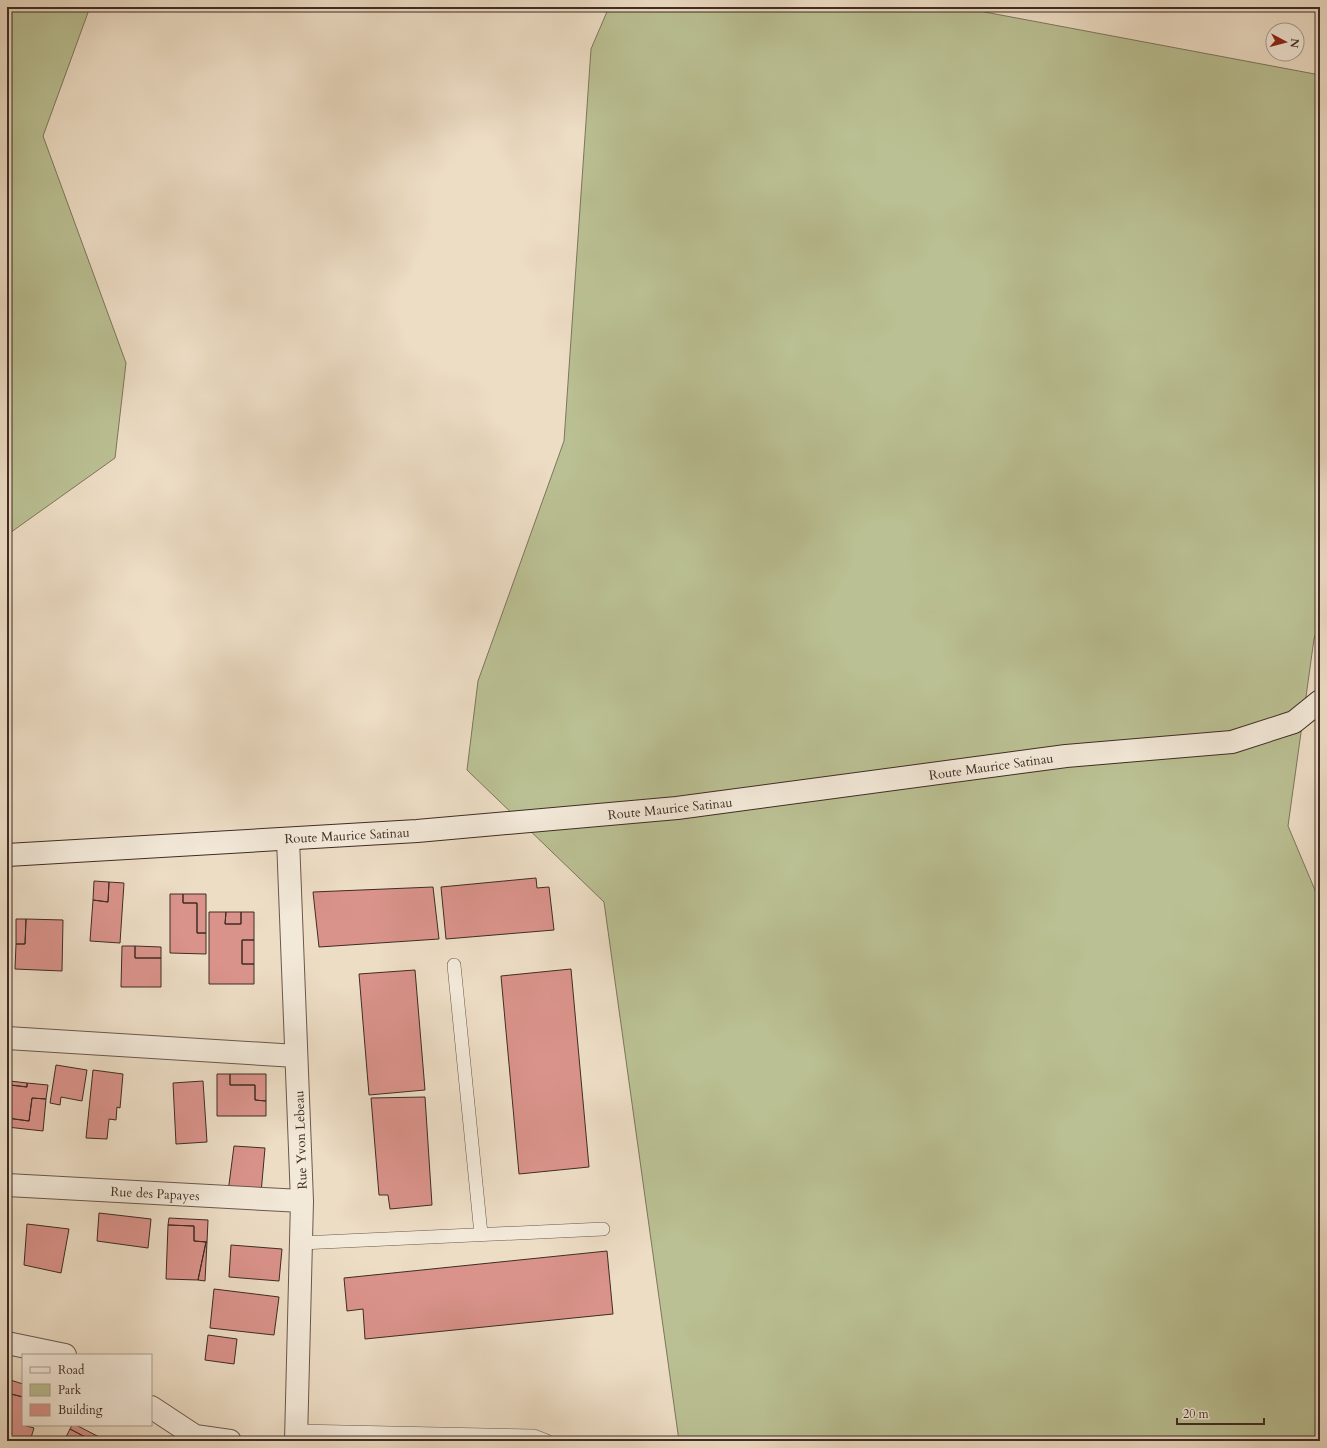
<svg xmlns="http://www.w3.org/2000/svg" width="1327" height="1448" font-family="Cardo,serif">
<style>
.green{fill:#bac093;stroke:#7c765c}
.building{fill:#da938b;stroke:#3f2c24}
.lines{fill:none;stroke-linecap:round;stroke-linejoin:round}
.lane-casing{stroke:#6a584c;stroke-width:14}
.street-casing{stroke:#6a584c;stroke-width:24}
.secondary-casing{stroke:#3f2c24;stroke-width:24}
.lane{stroke:#f3e9d9;stroke-width:13}
.street{stroke:#f3e9d9;stroke-width:22}
.secondary{stroke:#f3e9d9;stroke-width:22}
.labels{text-anchor:middle;stroke-width:3;stroke-linejoin:round;paint-order:stroke}
.street-label{font-size:13px;fill:#3f2c24;stroke:#f3e9d9}
</style>
<rect width="100%" height="100%" fill="#edddc5"/>
<filter id="stains"><feTurbulence type="fractalNoise" baseFrequency=".005" numOctaves="4"/><feColorMatrix values="0 0 0 0 .2 0 0 0 0 .09 0 0 0 0 .02 0 0 0 .5 -.17"/></filter>
<radialGradient id="worn" r=".72"><stop offset=".6" stop-color="#630" stop-opacity="0"/><stop offset="1" stop-color="#630" stop-opacity=".3"/></radialGradient>
<path class="green" d="M7,7H90L43,136L126,363L115,458L7,535Z
M609,7H975L974,10L1320,75V620L1314,639L1288,826L1320,902V1441H679L604,902L467,770L478,681L564,441L591,49Z"/>
<path class="building" d="M536,878L537,888L549,887L554,930L446,939L441,887Z
M94,881L109,882L108,902L93,900Z
M109,882L124,883L120,943L90,941L93,900L108,902Z
M433,887L439,939L319,947L313,892Z
M170,894H183V903H197V933H206V954L170,953Z
M183,894H206V933H197V903H183Z
M209,912H226L225,924H241V912H254V940H242V964H254V984H209Z
M226,912H241V924H225Z
M16,919H26L25,944H16Z
M26,919L63,920L62,971L15,969L16,944H25Z
M242,940H254V964H242Z
M122,946H135V958H161V987H121Z
M135,946L161,947V958H135Z
M571,969L589,1167L519,1174L501,976Z
M415,970L425,1090L369,1095L359,974Z
M56,1065L87,1070L82,1101L61,1097L60,1105L50,1103Z
M93,1070L123,1074L120,1108L117,1107L116,1120L109,1119L107,1139L86,1138Z
M217,1074H230V1085H255V1100L266,1101V1116H217Z
M230,1074H266V1101L255,1100V1085H230Z
M7,1080L10,1081V1085L27,1087V1083L48,1085L46,1099L32,1098L29,1121L7,1118Z
M10,1081L27,1083V1087L10,1085Z
M203,1081L207,1142L176,1144L173,1083Z
M425,1097L432,1205L390,1209L388,1195H379L371,1098Z
M32,1098L46,1099L43,1131L7,1127V1118L29,1121Z
M234,1146L265,1148L261,1193L228,1192Z
M99,1213L151,1219L148,1248L97,1241Z
M169,1218L208,1220L207,1242L194,1241V1226L168,1225Z
M27,1224L69,1229L61,1273L24,1265Z
M168,1225L194,1226V1241L206,1242L198,1280L166,1279Z
M206,1242H207L205,1281L198,1280Z
M231,1245L282,1249L279,1281L229,1277Z
M607,1251L613,1314L365,1339L363,1309L347,1311L344,1278Z
M214,1289L279,1297L274,1335L210,1328Z
M208,1335L237,1339L234,1364L205,1360Z
M7,1379L23,1384V1397L7,1393Z
M7,1393L23,1397V1425L34,1428L30,1441H18L7,1438Z
M72,1425H76L107,1441H88L89,1439L70,1429Z
M70,1429L89,1439L88,1441H64Z"/>
<g class="lines">
<defs>
<path id="lane" d="M454,965L481,1234
M301,1243L603,1229
M297,1431L534,1436L547,1441"/>
<path id="street" d="M288,839L302,1201L296,1441
M7,1038L296,1056
M7,1185L302,1201
M7,1343L65,1355
M151,1407L195,1436L230,1441"/>
<path id="secondary" d="M7,855L417,831L677,808L1066,756L1232,742L1294,722L1320,701"/>
</defs>
<use href="#lane" class="lane-casing"/>
<use href="#street" class="street-casing"/>
<use href="#secondary" class="secondary-casing"/>
<use href="#lane" class="lane"/>
<use href="#street" class="street"/>
<use href="#secondary" class="secondary"/>
</g>
<g class="labels">
<g class="street-label">
<text transform="translate(991 766) rotate(-8)" y="5">Route Maurice Satinau</text>
<text transform="translate(670 808) rotate(-6)" y="5">Route Maurice Satinau</text>
<text transform="translate(347 835) rotate(-3)" y="5">Route Maurice Satinau</text>
<text transform="translate(300 1140) rotate(-92)" y="5">Rue Yvon Lebeau</text>
<text transform="translate(155 1193) rotate(3)" y="5">Rue des Papayes</text>
</g>
</g>
<rect width="1327" height="1448" fill="none" stroke="#edddc5" stroke-width="24"/>
<rect x="8" y="8" width="1311" height="1432" fill="none" stroke="#3f2c24" stroke-width="2"/>
<rect x="12" y="12" width="1303" height="1424" fill="none" stroke="#3f2c24"/>
<rect x="22" y="1354" width="130" height="72" fill="#f3e9d9" stroke="#ab9d91"/>
<rect x="30" y="1367" width="20" height="6" fill="#f3e9d9" stroke="#ab9d91"/>
<text x="58" y="1374" font-size="12" fill="#3f2c24">Road</text>
<rect x="30" y="1384" width="20" height="12" fill="#bac093" stroke="#ab9d91"/>
<text x="58" y="1394" font-size="12" fill="#3f2c24">Park</text>
<rect x="30" y="1404" width="20" height="12" fill="#da938b" stroke="#ab9d91"/>
<text x="58" y="1414" font-size="12" fill="#3f2c24">Building</text>
<g transform="translate(1285 42) rotate(97)"><circle r="19" fill="#f3e9d9" stroke="#ab9d91"/>
<path d="M0-3L7 15L0 10L-7 15Z" fill="#8f2418"/>
<text y="-6" font-size="11" font-weight="bold" text-anchor="middle" fill="#3f2c24">N</text>
</g>
<path d="M1177 1418v6h87v-6" fill="none" stroke="#3f2c24" stroke-width="2"/>
<text x="1183" y="1418" font-size="12" fill="#3f2c24" stroke="#f3e9d9" stroke-width="3" paint-order="stroke">20 m</text>
<rect width="100%" height="100%" filter="url(#stains)"/>
<rect width="100%" height="100%" fill="url(#worn)"/>
</svg>
